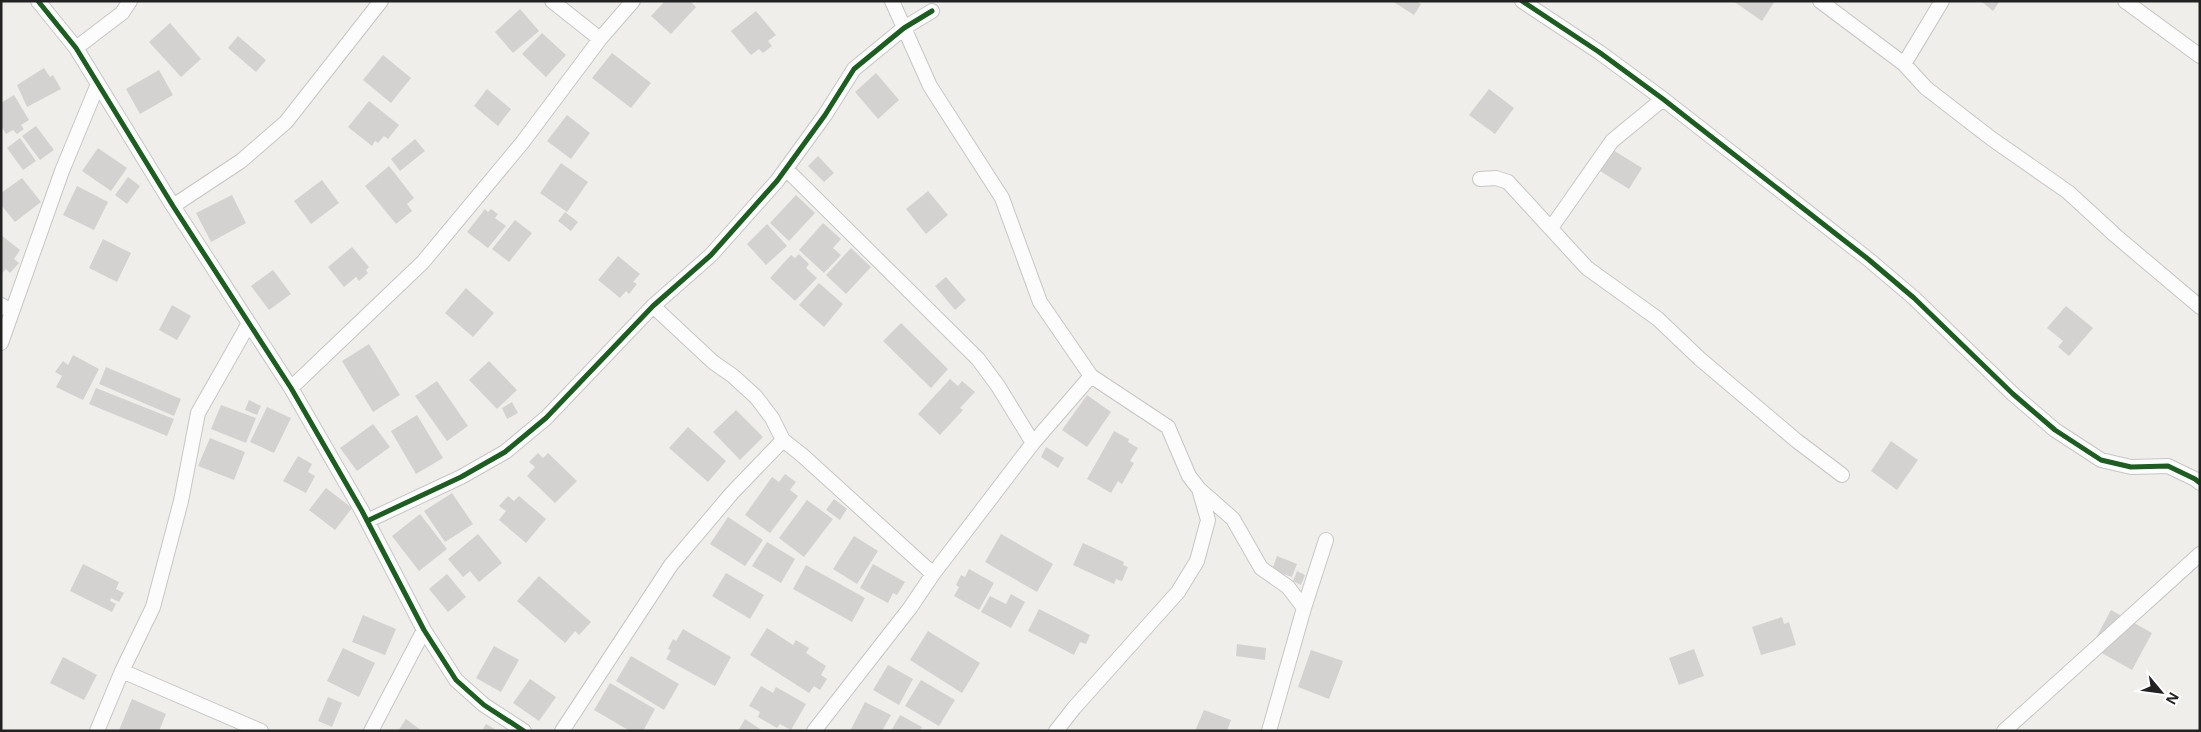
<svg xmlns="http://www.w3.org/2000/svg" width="2201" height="732" font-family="'Open Sans',sans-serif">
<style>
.building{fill:#d4d2d0}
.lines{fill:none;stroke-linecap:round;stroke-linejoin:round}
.street-casing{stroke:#c7c6c5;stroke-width:16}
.street{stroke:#fdfcfc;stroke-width:14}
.cycleway-casing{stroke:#fff;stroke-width:8}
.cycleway{stroke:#1b5e20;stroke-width:5}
</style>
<rect width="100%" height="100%" fill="#efeeeb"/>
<path class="building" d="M665,1H690L696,7L671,34L651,16Z
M1392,1H1416L1421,4L1414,15Z
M1733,1H1775L1762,21Z
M1981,1H2000L1993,11Z
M520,9L539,31L513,53L495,32Z
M756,11L776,35L768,41L772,46L763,53L759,49L751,55L731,31Z
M170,23L201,59L181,77L149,42Z
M542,33L566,55L546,77L522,54Z
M238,36L266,60L256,72L228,48Z
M612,53L651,83L631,108L592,78Z
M383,55L411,78L391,103L363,80Z
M44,68L50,77L53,75L61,89L27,107L17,85Z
M159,70L173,95L140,114L126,89Z
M876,73L899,100L878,119L855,92Z
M487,89L511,109L498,126L474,106Z
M1489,89L1514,108L1495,134L1469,115Z
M14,95L29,120L21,125L24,129L17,134L13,130L6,134L1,125V103Z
M369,101L399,125L388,139L384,136L378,143L375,141L372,146L348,127Z
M567,115L590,133L571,159L547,141Z
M36,126L54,150L40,160L22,136Z
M20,138L36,161L23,170L7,148Z
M415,139L425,151L400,171L391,159Z
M98,148L127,168L111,191L82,171Z
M1613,150L1642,168L1629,189L1600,171Z
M818,156L834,173L824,182L808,166Z
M561,163L588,182L567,212L540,193Z
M389,166L414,198L407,204L412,211L396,224L365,186Z
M128,177L140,186L127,204L115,195Z
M22,178L41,202L15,222L1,205V193Z
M322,180L339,203L311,224L294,201Z
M77,186L108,202L94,230L63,215Z
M928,191L948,215L926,234L906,209Z
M232,195L246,223L211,242L196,213Z
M796,195L815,213L789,241L770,223Z
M485,209L488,212L491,209L498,214L495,218L506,226L488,248L467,232Z
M565,212L578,222L571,231L558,221Z
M515,220L532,233L509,262L492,249Z
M823,223L841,239L833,248L841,255L824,273L799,250Z
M767,224L787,246L766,265L747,244Z
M1,235L20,250L14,259L19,263L10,273L6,269L1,274Z
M103,239L131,253L117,282L89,268Z
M352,247L369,267L366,270L368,273L359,281L356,277L344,287L328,267Z
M851,248L871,267L846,294L826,275Z
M799,254L809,264L806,268L817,278L795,301L770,278L791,255L795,258Z
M618,256L640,274L633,282L637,284L629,294L626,291L620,298L598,280Z
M273,270L291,294L269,310L251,286Z
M946,277L966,300L955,310L935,286Z
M819,283L843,304L824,327L799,305Z
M466,288L494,313L473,337L445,313Z
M172,305L191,316L177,340L159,330Z
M2066,306L2093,328L2069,356L2058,347L2063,341L2047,328Z
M901,323L948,369L931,388L883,341Z
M369,344L400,395L373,412L342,361Z
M73,355L99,369L83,400L56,387L62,376L55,372L63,361L68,365Z
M489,361L517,390L497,409L469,380Z
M106,367L181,399L174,416L99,384Z
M950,379L958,386L962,381L975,392L960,408L963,410L940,435L918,414Z
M437,381L468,426L447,441L415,396Z
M96,388L174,419L167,436L89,404Z
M1087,395L1111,412L1087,447L1062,430Z
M249,400L261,406L257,415L245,410Z
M512,402L518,413L507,419L502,408Z
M221,405L256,418L246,443L211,429Z
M267,407L291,418L274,453L250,442Z
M736,410L763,437L740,460L713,432Z
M417,415L443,458L416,474L391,431Z
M373,424L390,447L357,471L340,448Z
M688,427L726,461L708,482L669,448Z
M1114,431L1129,439L1128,442L1138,448L1130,461L1134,463L1122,484L1118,481L1111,493L1087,479Z
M210,438L245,452L234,480L198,466Z
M1891,441L1918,460L1897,490L1871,471Z
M1046,447L1064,458L1058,468L1041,457Z
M538,453L543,458L548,453L577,481L555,503L527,476L535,467L529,462Z
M298,456L312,464L308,472L315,476L306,493L283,481Z
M785,474L796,482L790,490L798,496L770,533L745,515L772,477L779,482Z
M326,488L352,508L335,530L309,510Z
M452,493L473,524L445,542L424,511Z
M508,496L514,501L519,496L546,519L526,543L499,520L506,511L499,506Z
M834,499L847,509L840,520L826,510Z
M807,500L833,519L804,557L779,538Z
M420,514L447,549L419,571L392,536Z
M728,517L763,540L745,566L710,544Z
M478,534L502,563L479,582L470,571L463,577L448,559Z
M1001,534L1053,564L1037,592L985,562Z
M854,536L878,551L857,584L833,569Z
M767,542L795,559L781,583L752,566Z
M1083,543L1124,562L1123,565L1128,567L1122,581L1116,579L1114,584L1073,565Z
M1277,556L1297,564L1292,577L1272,570Z
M83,564L119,582L116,589L124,593L119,602L111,598L110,601L116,604L112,612L70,591Z
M873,564L905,582L897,595L893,593L888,603L860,588Z
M806,565L865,598L852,622L793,589Z
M969,569L994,583L979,610L954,596L959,587L956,585L961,575L965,577Z
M1297,571L1305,575L1301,585L1293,581Z
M726,573L764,595L750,619L712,596Z
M447,574L466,597L448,612L429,589Z
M539,576L591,622L579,635L575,631L565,643L517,601Z
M1011,594L1025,602L1011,628L981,612L990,596L1006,604Z
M1039,609L1090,635L1086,644L1080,642L1074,655L1028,631Z
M2111,610L2152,633L2132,670L2091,647Z
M363,615L396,629L385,655L352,642Z
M1782,617L1784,624L1789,622L1796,645L1761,655L1752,627Z
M767,628L793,645L796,640L809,648L806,653L826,666L821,675L827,679L820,690L814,686L809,693L750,655Z
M683,629L731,657L715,686L666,659L671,650L668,649L673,639L676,641Z
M928,631L980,663L962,693L910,660Z
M1237,644L1266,648L1265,660L1236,656Z
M494,646L519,660L501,692L476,678Z
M343,648L375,663L359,697L327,681Z
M1694,649L1704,676L1679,685L1669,658Z
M1311,650L1343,661L1329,699L1298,687Z
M631,656L679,684L664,710L616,681Z
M63,657L97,675L84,700L50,683Z
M888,665L913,679L899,705L873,690Z
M530,679L556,697L539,721L513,703Z
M921,680L955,700L939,726L905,706Z
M610,683L655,709L643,731H630L594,710Z
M761,686L773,693L776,687L806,704L791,730L780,724L777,728L758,717L760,712L749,706Z
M328,697L342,703L332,727L318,721Z
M132,699L166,714L159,731L119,730Z
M865,702L891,715L882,731H850Z
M1204,710L1231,720L1227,731H1195Z
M900,715L922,727L920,731H891Z
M406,719L422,731H398Z
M745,719L763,731H738Z
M486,724L498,731H482Z"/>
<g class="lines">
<defs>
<path id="street" d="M38,1L76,48L173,206L291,388L362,511L424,630L456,680L484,705L524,731
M552,1L600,39
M892,1L930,86L1002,198L1040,302L1091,376L1168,427L1189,476L1199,489L1233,519L1261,568L1288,587L1304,608
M1522,1L1599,52L1663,99L1868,259L1914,298L2013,394L2055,430L2101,460L2131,467L2168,466L2195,479L2200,483
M1820,1L1904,64L1926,88L1992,139L2068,192L2116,236L2200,307
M2125,1L2200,56
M76,48L122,13L130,1
M1904,64L1942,1
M786,169L978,359L998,386L1033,443
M1480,179L1496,178L1508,182L1587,268L1658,319L1700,359L1797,441L1842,475
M173,206L241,161L286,122L381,1
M1551,228L1612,141L1663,99
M1,305L12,312
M653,306L713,362L733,376L756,397L772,418L783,440L802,455L933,574
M1,343L62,171L98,84
M291,388L423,262L522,143L600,39L633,1
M367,521L461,477L505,452L546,418L653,306L711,255L777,181L825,115L854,69L904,28L932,11
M122,671L261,731
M97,731L122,671L153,607L181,501L198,413L248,325
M371,731L424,630
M562,731L671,565L732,493L783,440
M814,731L910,608L933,574L1033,443L1091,376
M1056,731L1074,708L1178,592L1197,561L1208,520L1199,489
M1269,731L1304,608L1326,540
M2004,731L2200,554"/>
</defs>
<use href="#street" class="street-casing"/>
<use href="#street" class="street"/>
<defs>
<path id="cycleway" d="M38,1L76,48L173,206L291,388L362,511L424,630L456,680L484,705L524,731
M1522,1L1599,52L1663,99L1868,259L1914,298L2013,394L2055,430L2101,460L2131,467L2168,466L2195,479L2200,483
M367,521L461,477L505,452L546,418L653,306L711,255L777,181L825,115L854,69L904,28L932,11"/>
</defs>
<use href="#cycleway" class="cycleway-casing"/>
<use href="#cycleway" class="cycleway"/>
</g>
<rect width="2201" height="732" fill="none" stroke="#222222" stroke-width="5"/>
<g transform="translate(2161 692) rotate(119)" stroke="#ffffff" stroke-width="4" paint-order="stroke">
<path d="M0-4L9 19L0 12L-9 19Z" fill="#222222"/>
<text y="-8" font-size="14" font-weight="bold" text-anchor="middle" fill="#222222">N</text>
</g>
</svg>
